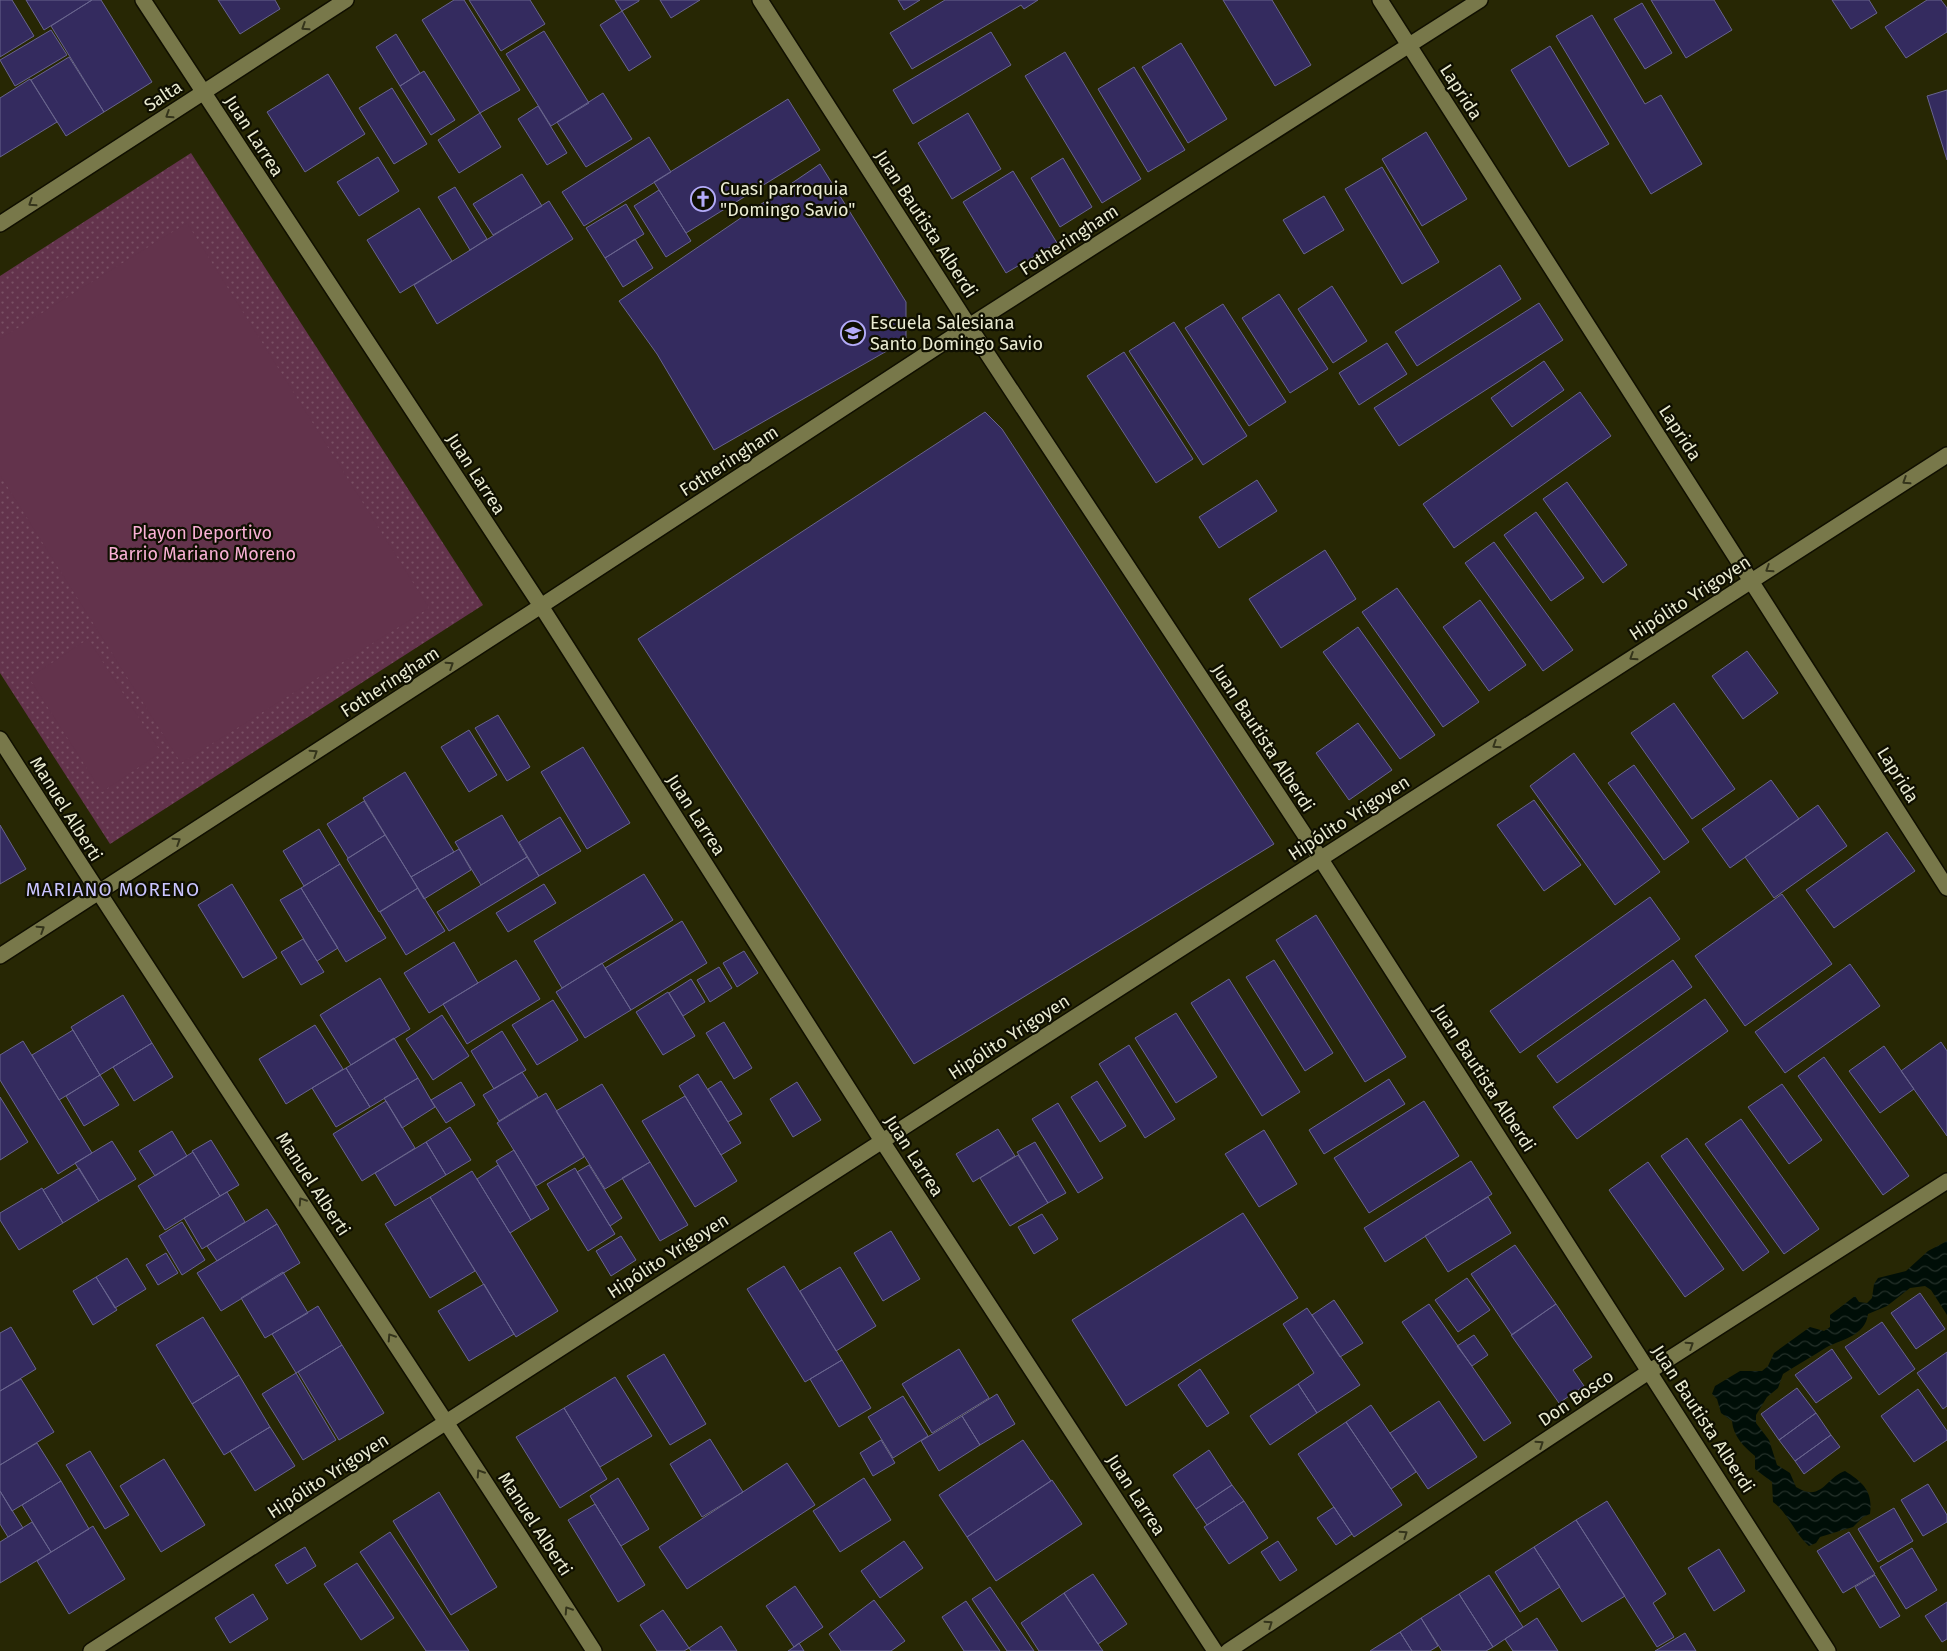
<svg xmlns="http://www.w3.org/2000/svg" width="1947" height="1651" font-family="'Fira Sans',sans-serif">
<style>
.grass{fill:url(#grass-dots)}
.garden{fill:#63334c}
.water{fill:url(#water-waves)}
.building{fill:#342b5f;stroke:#68648e}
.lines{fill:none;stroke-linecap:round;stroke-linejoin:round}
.minor-casing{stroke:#100f00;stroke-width:18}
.minor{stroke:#78784a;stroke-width:15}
.oneway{stroke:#34341b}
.labels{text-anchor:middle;stroke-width:4.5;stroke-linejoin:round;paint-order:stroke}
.street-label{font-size:18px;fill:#eaebd2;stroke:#0f0f01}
.poi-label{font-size:18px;fill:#eaebd2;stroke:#0f0f01;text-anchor:start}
.park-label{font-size:18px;fill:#f9b0d4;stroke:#0f0f01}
.neighbourhood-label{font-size:19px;letter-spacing:1px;fill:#cac5ff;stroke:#0f0f01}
</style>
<defs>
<pattern id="grass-dots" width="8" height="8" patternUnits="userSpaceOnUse" patternTransform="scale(1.25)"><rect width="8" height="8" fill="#63334c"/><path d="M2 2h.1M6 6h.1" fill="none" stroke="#7a5165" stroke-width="1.8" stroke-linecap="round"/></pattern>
<pattern id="water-waves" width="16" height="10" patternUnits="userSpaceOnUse" patternTransform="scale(1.25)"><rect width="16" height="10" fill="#000e07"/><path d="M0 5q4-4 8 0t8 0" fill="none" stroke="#25312a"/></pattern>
</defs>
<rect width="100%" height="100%" fill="#272704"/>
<path class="grass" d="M191,153L483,605L110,844L0,673V276Z"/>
<path class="garden" d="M187,223L429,608L181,763L0,475V339Z
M88,639L161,752L102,792L29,678Z"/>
<path class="water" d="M1947,1241V1315L1931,1290L1925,1286L1910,1288L1887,1306L1868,1314C1865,1336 1843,1339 1827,1347C1813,1356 1797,1365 1783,1374L1778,1388L1767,1397L1756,1415V1423L1769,1440L1777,1465L1790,1473L1796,1487C1822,1503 1826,1477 1845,1471C1864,1483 1873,1492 1870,1514L1863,1517L1853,1527L1820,1537L1816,1543L1809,1546C1794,1533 1789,1514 1773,1502L1772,1482L1755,1469V1456C1744,1447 1733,1436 1732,1421L1721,1413L1717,1399L1712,1394L1715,1386L1740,1371H1762L1768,1366L1774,1353L1810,1327L1824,1331L1830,1327V1315L1855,1296L1859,1302L1867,1303L1872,1298L1874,1284L1878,1278L1906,1271L1928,1251Z"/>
<path class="building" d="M0,0H12L34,36L0,57Z
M26,0H92L44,30Z
M92,0H101L152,82L104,112L51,26Z
M218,0H275L280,9L240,34Z
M454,0H464L520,90L480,113L422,20Z
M469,0H530L545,24L501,51Z
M615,0H639V1L622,11Z
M660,0H700L671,18Z
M898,0H920L904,10Z
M945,0H1038L1024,9L1021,5L912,69L890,33Z
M1223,0H1272L1311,65L1275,86Z
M1651,0H1714L1732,30L1686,58Z
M1832,0H1869L1877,13L1851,29Z
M1927,0H1941L1947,8V32L1906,58L1885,27Z
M1642,3L1672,53L1645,69L1614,19Z
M622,11L651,57L629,71L600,25Z
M1592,15L1645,104L1661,95L1702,164L1651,194L1556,36Z
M51,30L67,55L15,86L0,60Z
M544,31L589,103L551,126L506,54Z
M991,32L1011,65L913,124L893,90Z
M396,34L420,73L400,86L376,47Z
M1181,43L1227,119L1188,143L1142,67Z
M1550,46L1609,144L1569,167L1511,70Z
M1065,52L1141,179L1102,203L1025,76Z
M69,57L104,112L66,136L31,80Z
M1134,67L1185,150L1148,172L1098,89Z
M424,71L455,120L431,135L400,86Z
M328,74L365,134L305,172L267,112Z
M30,79L57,122L0,157V98Z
M392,88L427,144L394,164L359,108Z
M1947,90V160L1927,96Z
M603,93L632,139L586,167L557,122Z
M788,99L820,150L686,233L654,182Z
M538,106L567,153L547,165L518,119Z
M480,113L501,147L459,173L438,140Z
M968,113L1001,169L952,199L918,143Z
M1426,132L1467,199L1422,226L1382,159Z
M649,137L671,172L584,226L562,192Z
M378,157L399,191L359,216L337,182Z
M1063,158L1092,207L1060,227L1031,178Z
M820,164L906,302V340L714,450L657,354L619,301Z
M1382,167L1439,262L1402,284L1345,189Z
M1013,171L1057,243L1006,273L963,202Z
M522,174L542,206L493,235L473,204Z
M455,187L487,239L470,250L438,197Z
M659,190L691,241L666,257L634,206Z
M1324,196L1344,230L1304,254L1283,220Z
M549,201L573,239L437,324L414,285Z
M626,204L644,234L605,258L586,228Z
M419,208L452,261L400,293L367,240Z
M635,239L653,268L623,287L605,258Z
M1500,265L1521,299L1417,366L1395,332Z
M1332,286L1367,341L1333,363L1298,309Z
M1279,294L1328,369L1290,393L1242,318Z
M1539,303L1563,340L1399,446L1374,408Z
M1223,304L1286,402L1249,426L1185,328Z
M1174,322L1247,436L1203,465L1129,351Z
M1387,343L1407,374L1359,405L1339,373Z
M1124,352L1193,459L1156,483L1087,376Z
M1544,361L1564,390L1512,427L1491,398Z
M1580,392L1611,436L1454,548L1423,504Z
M985,412L1002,429L1274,844L914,1064L638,639Z
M1257,480L1277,511L1219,548L1199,517Z
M1567,482L1627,565L1603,583L1543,499Z
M1536,512L1584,578L1551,601L1504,535Z
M1494,542L1573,650L1543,671L1465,563Z
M1325,550L1356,599L1281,648L1249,599Z
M1397,588L1479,702L1443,727L1362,612Z
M1480,600L1526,665L1489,691L1443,627Z
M1358,627L1435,735L1400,759L1323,652Z
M1747,651L1778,693L1743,719L1712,676Z
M1674,703L1735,789L1692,819L1631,733Z
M498,715L530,767L507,781L475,728Z
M1358,723L1392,770L1349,800L1316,753Z
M469,730L497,775L469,792L441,747Z
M583,747L630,823L587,849L541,772Z
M1574,753L1660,872L1615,905L1530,786Z
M1634,765L1689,842L1664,860L1608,783Z
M405,772L454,852L411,877L363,798Z
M1771,780L1799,819L1730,868L1702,829Z
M1534,800L1581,865L1544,891L1497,825Z
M364,801L385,835L348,858L327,824Z
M1818,805L1847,846L1774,898L1745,857Z
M502,815L527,857L481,885L455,842Z
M560,817L581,851L539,876L519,842Z
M0,825L26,869L0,884Z
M319,829L340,864L304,886L283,851Z
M1887,832L1915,871L1834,928L1806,890Z
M385,835L418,888L379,912L347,859Z
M459,849L471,870L424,899L411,877Z
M527,857L539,876L449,931L437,912Z
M340,864L386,938L346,962L301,888Z
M644,874L673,920L562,988L534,941Z
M232,884L277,958L243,978L198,905Z
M544,884L556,903L508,932L496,913Z
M301,888L338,948L317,961L280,900Z
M418,888L445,931L406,955L380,912Z
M1782,894L1832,964L1745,1026L1695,956Z
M1650,897L1680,939L1520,1053L1490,1011Z
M1316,915L1406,1057L1365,1082L1276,940Z
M682,921L707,963L631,1010L605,968Z
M303,939L324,972L301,985L281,952Z
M454,942L478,983L429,1013L404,973Z
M744,951L758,973L737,987L723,963Z
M516,960L540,999L467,1044L443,1004Z
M1274,960L1333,1053L1305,1071L1246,977Z
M1673,960L1692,987L1557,1083L1537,1056Z
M602,963L631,1010L585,1038L556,992Z
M1850,964L1880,1006L1785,1073L1755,1032Z
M719,967L732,988L710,1002L697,980Z
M380,978L410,1029L351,1065L320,1015Z
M691,979L705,1002L683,1016L669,993Z
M1229,979L1300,1092L1262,1116L1191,1003Z
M668,992L695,1036L663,1055L636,1012Z
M123,995L152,1043L100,1075L71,1027Z
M1705,999L1728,1031L1577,1139L1553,1107Z
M553,1000L578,1040L537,1065L512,1025Z
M1176,1013L1217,1077L1176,1103L1135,1038Z
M442,1015L469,1056L433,1080L406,1039Z
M724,1022L752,1068L734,1079L706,1033Z
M315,1025L343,1069L286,1104L259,1059Z
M73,1030L100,1075L59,1100L32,1055Z
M502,1031L526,1070L494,1089L471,1051Z
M394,1038L418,1078L370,1107L346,1068Z
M23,1041L92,1153L58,1174L0,1080V1055Z
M1941,1042L1947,1051V1136L1901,1071Z
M152,1043L173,1077L134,1101L113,1067Z
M1129,1045L1175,1119L1145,1138L1099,1064Z
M1884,1046L1914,1089L1880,1113L1849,1071Z
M1824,1057L1909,1176L1883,1195L1798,1076Z
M346,1068L370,1107L336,1127L312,1088Z
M522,1072L538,1097L499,1121L483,1095Z
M698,1074L741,1143L721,1155L679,1086Z
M100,1075L119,1105L84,1126L66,1096Z
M418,1078L435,1107L402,1128L384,1098Z
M1389,1079L1405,1104L1324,1154L1309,1130Z
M721,1081L742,1114L728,1122L708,1089Z
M1097,1081L1126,1126L1100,1142L1071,1097Z
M461,1082L475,1105L446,1123L431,1100Z
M797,1082L821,1120L793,1137L770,1099Z
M602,1084L650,1162L605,1189L556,1111Z
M1782,1084L1822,1140L1789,1164L1748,1107Z
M546,1093L584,1157L536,1186L497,1123Z
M685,1096L737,1181L695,1207L642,1121Z
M0,1097L28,1142L0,1160Z
M386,1101L415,1148L362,1181L333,1134Z
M1424,1101L1459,1156L1369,1213L1334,1158Z
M1058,1103L1103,1178L1078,1193L1032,1119Z
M1741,1119L1819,1229L1784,1254L1705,1144Z
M450,1127L471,1160L446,1175L426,1142Z
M998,1129L1015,1156L973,1182L956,1154Z
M1264,1130L1297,1184L1259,1207L1225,1154Z
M172,1131L187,1156L155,1176L139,1151Z
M1687,1138L1769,1252L1743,1271L1661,1156Z
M211,1140L239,1185L220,1196L192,1151Z
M112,1141L136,1179L99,1201L75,1163Z
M426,1142L446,1175L395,1206L375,1173Z
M1035,1142L1066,1193L1048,1203L1017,1152Z
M514,1150L549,1209L531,1220L496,1161Z
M193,1152L220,1196L165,1230L138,1186Z
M1018,1155L1048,1203L1010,1226L980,1178Z
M1471,1161L1492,1194L1385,1262L1364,1228Z
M650,1162L688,1225L660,1241L622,1178Z
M1648,1162L1724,1269L1685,1297L1609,1190Z
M498,1165L531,1220L510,1233L477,1179Z
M589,1165L622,1218L610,1226L577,1172Z
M79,1168L99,1201L63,1223L43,1190Z
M575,1168L615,1234L588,1251L547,1184Z
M472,1171L558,1311L516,1337L430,1197Z
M42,1188L63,1223L19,1250L0,1220V1213Z
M227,1192L245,1222L202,1249L184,1218Z
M430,1197L475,1271L430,1298L385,1224Z
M1488,1197L1511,1233L1448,1272L1425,1236Z
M267,1209L277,1224L217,1261L207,1246Z
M1243,1213L1298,1298L1126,1406L1072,1320Z
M1042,1214L1058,1239L1034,1254L1018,1227Z
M182,1222L205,1260L182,1275L159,1236Z
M277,1224L300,1263L221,1311L197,1273Z
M891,1231L920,1279L883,1301L854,1253Z
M621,1236L636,1260L611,1276L596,1251Z
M1515,1245L1556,1304L1512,1335L1471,1274Z
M166,1253L178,1273L158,1285L146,1265Z
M127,1258L146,1289L115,1308L96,1277Z
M784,1266L842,1360L805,1382L747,1289Z
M840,1267L876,1326L836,1351L800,1291Z
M283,1272L308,1313L265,1338L241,1298Z
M96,1277L117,1310L93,1325L73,1291Z
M1467,1278L1490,1310L1458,1332L1435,1300Z
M484,1284L514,1334L469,1361L438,1311Z
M1920,1293L1945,1329L1916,1349L1891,1313Z
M1334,1300L1363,1343L1340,1357L1312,1315Z
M1429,1304L1511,1423L1484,1441L1402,1322Z
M1556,1304L1592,1357L1573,1370L1584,1386L1559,1403L1511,1335Z
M318,1306L342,1345L296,1373L272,1334Z
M1307,1308L1360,1385L1317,1413L1298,1384L1314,1373L1283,1324Z
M203,1317L239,1375L192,1404L156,1345Z
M1882,1322L1915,1369L1879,1395L1845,1347Z
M11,1327L36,1369L0,1391V1333Z
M1474,1335L1488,1355L1472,1366L1457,1346Z
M342,1345L384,1413L339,1440L298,1372Z
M959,1349L989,1398L932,1433L902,1384Z
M1832,1349L1852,1378L1816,1403L1795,1375Z
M1947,1352V1406L1943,1409L1917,1373Z
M664,1354L706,1424L670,1445L627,1376Z
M842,1360L871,1408L839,1427L810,1379Z
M1200,1369L1229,1413L1207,1427L1178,1385Z
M296,1373L336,1440L303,1460L262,1394Z
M239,1375L270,1427L224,1455L192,1404Z
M615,1377L652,1436L600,1467L564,1408Z
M21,1379L54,1432L0,1465V1391Z
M1298,1384L1317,1413L1270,1445L1250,1416Z
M1797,1388L1816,1413L1779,1440L1761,1414Z
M1918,1389L1947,1431V1440L1914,1462L1881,1416Z
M997,1394L1015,1424L980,1445L962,1416Z
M903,1396L928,1436L893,1458L868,1417Z
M1439,1401L1477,1457L1428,1489L1390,1433Z
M1371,1405L1416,1472L1391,1489L1346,1422Z
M564,1408L607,1479L560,1508L516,1437Z
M1816,1413L1831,1435L1795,1461L1779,1440Z
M962,1416L980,1445L939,1471L921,1441Z
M1346,1422L1402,1505L1354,1537L1298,1454Z
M270,1427L295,1466L255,1491L230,1451Z
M1831,1435L1840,1447L1804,1474L1795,1461Z
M710,1439L743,1492L702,1517L670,1464Z
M881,1440L895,1463L873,1476L860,1453Z
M1023,1440L1051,1481L967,1537L939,1495Z
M37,1443L61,1481L12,1511L0,1491V1465Z
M1209,1450L1232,1485L1196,1509L1173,1475Z
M90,1451L129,1515L105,1529L66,1465Z
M164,1459L205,1525L161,1552L120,1486Z
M787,1463L815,1505L687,1589L659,1547Z
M618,1478L649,1529L621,1546L590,1496Z
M864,1478L891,1520L840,1552L813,1511Z
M1052,1480L1082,1524L996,1581L967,1537Z
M61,1481L89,1529L51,1552L22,1505Z
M1928,1484L1947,1515V1522L1923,1536L1901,1500Z
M1232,1485L1244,1501L1207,1525L1196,1509Z
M0,1491L23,1528L8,1537L0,1524Z
M439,1492L497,1587L451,1615L393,1521Z
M1244,1501L1268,1538L1229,1564L1204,1527Z
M1607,1501L1666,1594L1653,1603L1674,1637L1657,1647L1576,1520Z
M595,1504L645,1585L618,1602L568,1520Z
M1334,1507L1352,1534L1336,1545L1317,1518Z
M1894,1508L1913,1541L1878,1562L1858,1529Z
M1576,1520L1625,1596L1582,1622L1534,1547Z
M32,1522L51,1552L0,1583V1542Z
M93,1526L125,1579L69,1614L37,1561Z
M390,1532L469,1651H426L360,1552Z
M1849,1532L1875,1574L1843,1593L1817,1551Z
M904,1541L923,1568L880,1598L861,1571Z
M1278,1541L1297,1570L1280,1581L1261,1552Z
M305,1547L316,1566L287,1584L275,1565Z
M1534,1547L1560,1587L1520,1612L1495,1572Z
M1912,1548L1937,1590L1906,1609L1880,1567Z
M1719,1549L1745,1591L1714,1611L1688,1568Z
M357,1563L394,1618L361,1640L324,1584Z
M1093,1574L1127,1624L1098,1644L1064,1593Z
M1489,1575L1523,1627L1493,1647L1459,1594Z
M1875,1575L1900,1616L1880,1628L1855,1587Z
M795,1586L823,1627L794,1647L766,1606Z
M990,1587L1034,1651H1007L972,1599Z
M1064,1593L1098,1644L1103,1651H1039L1021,1623Z
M253,1594L268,1619L230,1643L215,1618Z
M1459,1594L1493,1647L1486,1651H1442L1421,1618Z
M874,1600L905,1641L891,1651H841L829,1634Z
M966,1601L1000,1651H964L942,1617Z
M1947,1602V1639L1942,1642L1925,1616Z
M663,1610L689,1648L684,1651H657L640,1625Z
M1421,1618L1438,1646L1430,1651H1412L1400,1632Z
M1537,1618L1558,1651H1513L1505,1639Z
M721,1626L737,1651H691L689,1648Z
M1400,1632L1412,1651H1370Z
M1685,1633L1696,1651H1655Z
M799,1643L804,1651H788L794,1647Z"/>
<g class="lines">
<defs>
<path id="minor" d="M143,0L541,606L882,1141L1215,1651
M760,0L969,326L1320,858L1828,1651
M1380,0L1947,888
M0,224L346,0
M0,739C195,1045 399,1345 594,1651
M0,956L541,606L969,326L1480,0
M91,1651L1947,455
M1228,1651L1650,1371L1947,1181"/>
</defs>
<use href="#minor" class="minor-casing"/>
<use href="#minor" class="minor"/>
</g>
<defs><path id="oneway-chevron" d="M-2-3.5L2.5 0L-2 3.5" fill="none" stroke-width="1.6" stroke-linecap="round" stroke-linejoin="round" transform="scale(1.25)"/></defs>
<g class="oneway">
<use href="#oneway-chevron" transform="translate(305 27) rotate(147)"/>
<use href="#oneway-chevron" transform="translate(169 115) rotate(147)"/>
<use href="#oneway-chevron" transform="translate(32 203) rotate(147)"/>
<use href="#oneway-chevron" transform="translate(1906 481) rotate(147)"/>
<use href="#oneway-chevron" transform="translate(1769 569) rotate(147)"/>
<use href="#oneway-chevron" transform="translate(1633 657) rotate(147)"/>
<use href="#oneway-chevron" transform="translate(450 665) rotate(-33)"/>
<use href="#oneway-chevron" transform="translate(1496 745) rotate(147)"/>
<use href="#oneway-chevron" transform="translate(314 753) rotate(-33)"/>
<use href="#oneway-chevron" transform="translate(177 841) rotate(-33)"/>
<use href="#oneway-chevron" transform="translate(41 929) rotate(-33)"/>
<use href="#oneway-chevron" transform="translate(302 1201) rotate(-123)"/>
<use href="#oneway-chevron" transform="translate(391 1337) rotate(-123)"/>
<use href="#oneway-chevron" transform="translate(1690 1345) rotate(-33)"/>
<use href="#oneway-chevron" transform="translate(1540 1444) rotate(-34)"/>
<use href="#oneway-chevron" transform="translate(480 1473) rotate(-123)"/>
<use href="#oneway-chevron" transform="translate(1404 1534) rotate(-34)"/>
<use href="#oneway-chevron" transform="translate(568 1610) rotate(-123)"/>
<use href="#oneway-chevron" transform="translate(1269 1624) rotate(-34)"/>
</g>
<defs>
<symbol id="church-ring" viewBox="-11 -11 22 22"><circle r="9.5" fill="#0f0f01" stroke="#b4acf9" stroke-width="1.5"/><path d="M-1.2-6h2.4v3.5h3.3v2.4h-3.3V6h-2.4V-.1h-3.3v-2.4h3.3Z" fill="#b4acf9"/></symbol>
<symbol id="school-ring" viewBox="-11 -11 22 22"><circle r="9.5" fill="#0f0f01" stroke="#b4acf9" stroke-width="1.5"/><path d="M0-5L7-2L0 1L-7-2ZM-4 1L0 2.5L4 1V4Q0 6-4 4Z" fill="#b4acf9"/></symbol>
</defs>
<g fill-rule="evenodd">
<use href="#church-ring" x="689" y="185" width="28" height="28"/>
<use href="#school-ring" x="839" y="319" width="28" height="28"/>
</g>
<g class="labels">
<g class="street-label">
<text transform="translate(1461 92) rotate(57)" y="6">Laprida</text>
<text transform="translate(163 96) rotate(-33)" y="6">Salta</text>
<text transform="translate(254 136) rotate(57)" y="6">Juan Larrea</text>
<text transform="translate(926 224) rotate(57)" y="6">Juan Bautista Alberdi</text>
<text transform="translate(1069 240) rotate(-33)" y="6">Fotheringham</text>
<text transform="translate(1680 433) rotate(57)" y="6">Laprida</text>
<text transform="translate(729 461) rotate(-33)" y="6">Fotheringham</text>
<text transform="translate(476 474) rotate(57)" y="6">Juan Larrea</text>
<text transform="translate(1690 598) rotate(-33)" y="6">Hipólito Yrigoyen</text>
<text transform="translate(390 682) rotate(-33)" y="6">Fotheringham</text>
<text transform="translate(1263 738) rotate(57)" y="6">Juan Bautista Alberdi</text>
<text transform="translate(1898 775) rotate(58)" y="6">Laprida</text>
<text transform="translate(66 809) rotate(58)" y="6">Manuel Alberti</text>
<text transform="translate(696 815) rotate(57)" y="6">Juan Larrea</text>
<text transform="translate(1349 818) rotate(-33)" y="6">Hipólito Yrigoyen</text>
<text transform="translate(1009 1037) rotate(-33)" y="6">Hipólito Yrigoyen</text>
<text transform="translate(1484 1078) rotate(57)" y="6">Juan Bautista Alberdi</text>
<text transform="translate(914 1156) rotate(57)" y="6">Juan Larrea</text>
<text transform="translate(313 1184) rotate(57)" y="6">Manuel Alberti</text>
<text transform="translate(668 1256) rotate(-33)" y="6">Hipólito Yrigoyen</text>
<text transform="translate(1576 1398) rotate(-34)" y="6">Don Bosco</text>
<text transform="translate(1703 1419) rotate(57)" y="6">Juan Bautista Alberdi</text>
<text transform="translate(328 1476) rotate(-33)" y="6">Hipólito Yrigoyen</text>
<text transform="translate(1136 1495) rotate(57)" y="6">Juan Larrea</text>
<text transform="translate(535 1524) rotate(57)" y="6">Manuel Alberti</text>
</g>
<g class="poi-label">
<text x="720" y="195">Cuasi parroquia<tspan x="720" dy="21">"Domingo Savio"</tspan></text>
<text x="870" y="329">Escuela Salesiana<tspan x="870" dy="21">Santo Domingo Savio</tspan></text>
</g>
<g class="park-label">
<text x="202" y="539">Playon Deportivo<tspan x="202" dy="21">Barrio Mariano Moreno</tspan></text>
</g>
<g class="neighbourhood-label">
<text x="113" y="896">MARIANO MORENO</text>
</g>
</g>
</svg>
